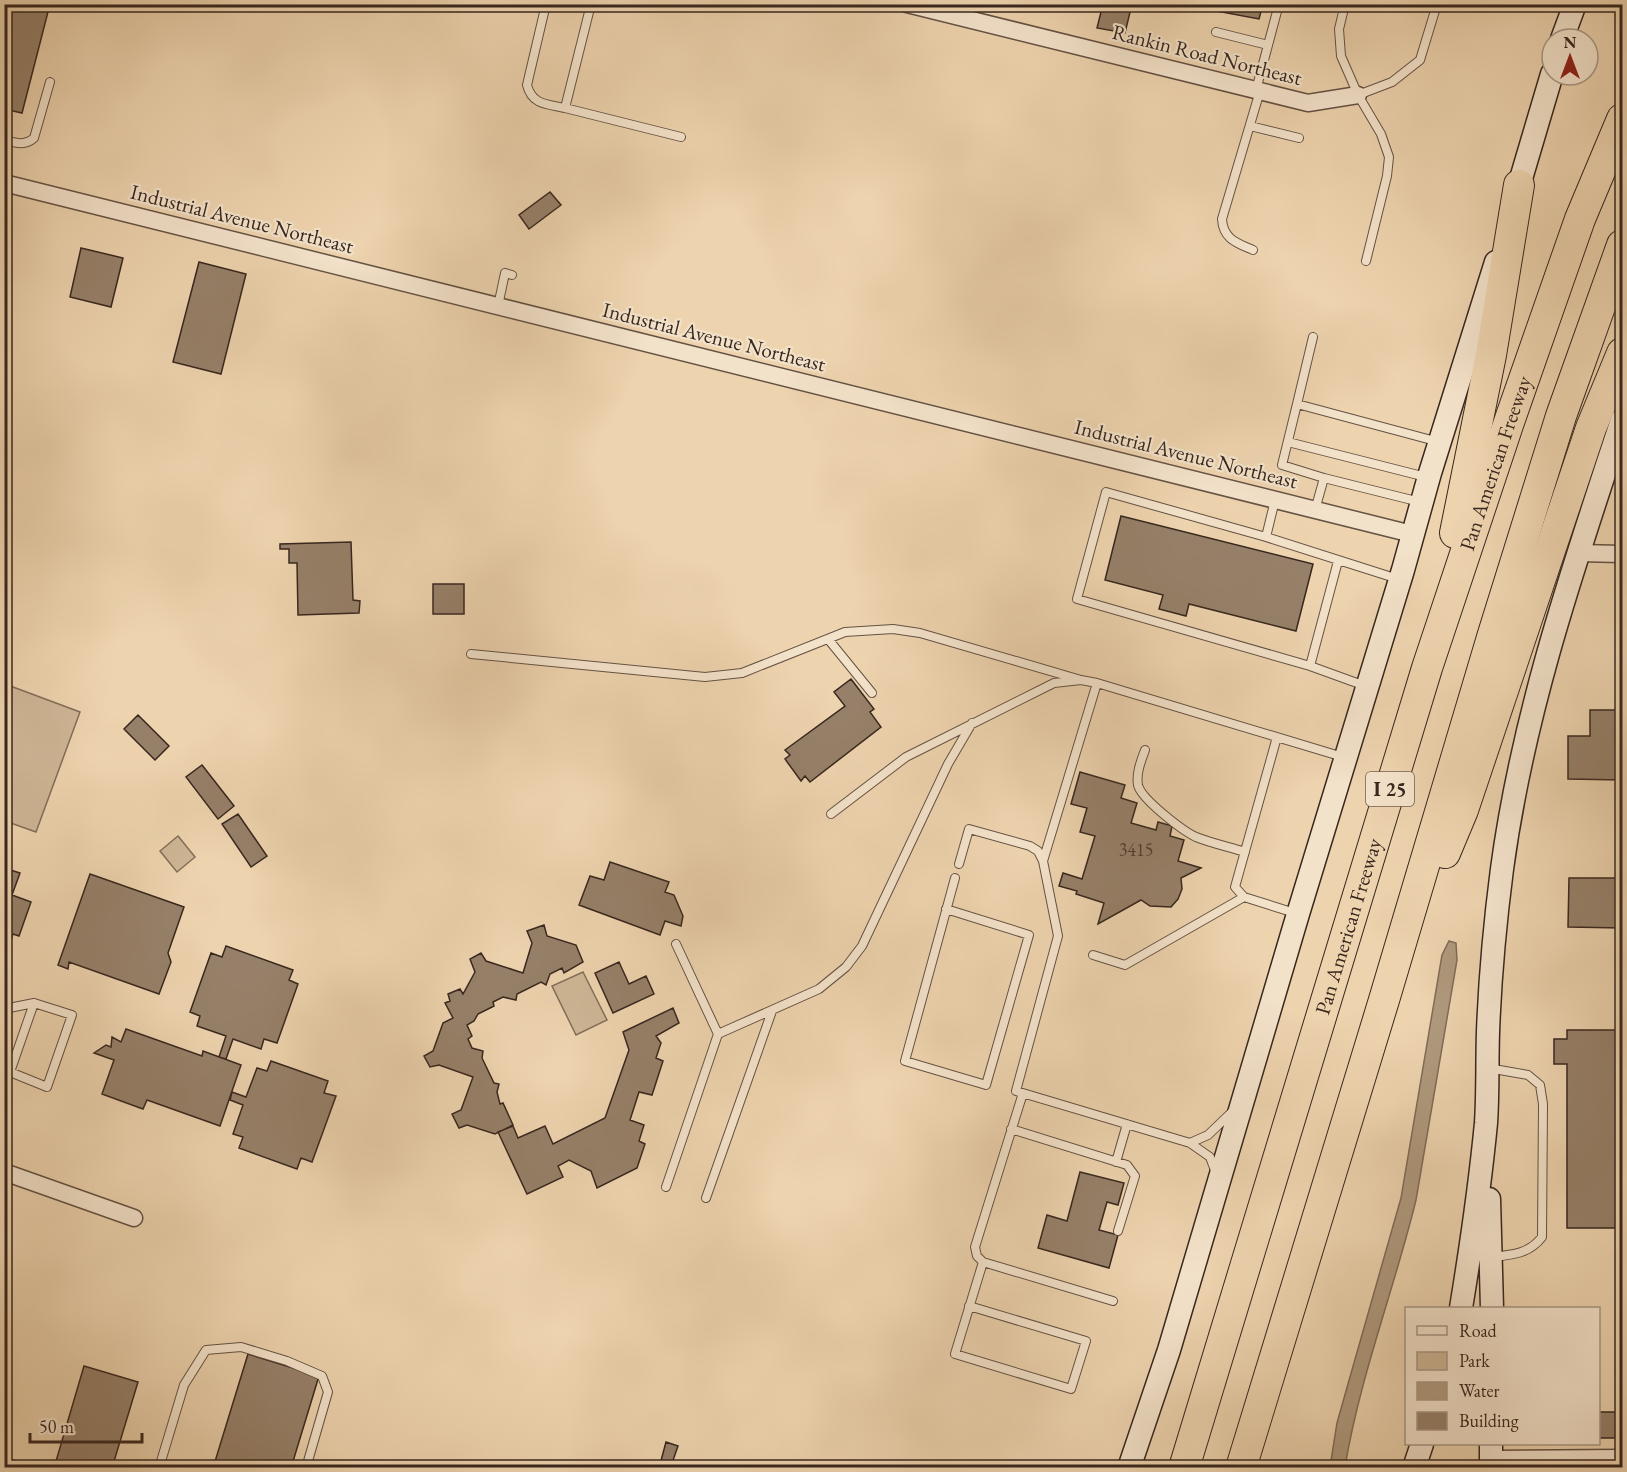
<svg xmlns="http://www.w3.org/2000/svg" width="1627" height="1472" font-family="'EB Garamond',serif">
<style>
.green{fill:#ceb696;stroke:#836e5a;stroke-width:1.5}
.water{fill:#af997d;stroke:#7f6b57;stroke-width:1.5}
.building{fill:#968069;stroke:#38271f;stroke-width:1.5}
.lines{fill:none;stroke-linecap:round;stroke-linejoin:round}
.service-casing{stroke:#655243;stroke-width:10}
.minor-casing{stroke:#655243;stroke-width:19}
.secondary-casing{stroke:#38271f;stroke-width:25}
.motorway-casing{stroke:#38271f;stroke-width:32}
.service{stroke:#f3e2ca;stroke-width:8}
.minor{stroke:#f3e2ca;stroke-width:16}
.secondary{stroke:#f3e2ca;stroke-width:22}
.motorway{stroke:#edd3ae;stroke-width:30}
.labels{text-anchor:middle;stroke-width:4.5;stroke-linejoin:round;paint-order:stroke}
.number-label{font-size:18px;fill:#503d32}
.shield{fill:#f3e2ca;stroke:#705f52;stroke-width:1.5}
.shield-label{font-size:20px;font-weight:bold;fill:#38271f}
.street-label{font-size:21px;fill:#38271f;stroke:#f3e2ca}
</style>
<rect width="100%" height="100%" fill="#edd3ae"/>
<filter id="stains"><feTurbulence type="fractalNoise" baseFrequency=".00333" numOctaves="4"/><feColorMatrix values="0 0 0 0 .2 0 0 0 0 .09 0 0 0 0 .02 0 0 0 .5 -.17"/></filter>
<radialGradient id="worn" r=".72"><stop offset=".6" stop-color="#630" stop-opacity="0"/><stop offset="1" stop-color="#630" stop-opacity=".3"/></radialGradient>
<path class="green" d="M5,684L80,712L36,832L5,821Z
M178,836L195,857L177,872L160,851Z
M583,972L607,1020L576,1035L552,986Z"/>
<path class="water" d="M1449,941L1456,943L1457,960L1416,1200C1394,1290 1360,1376 1345,1467H1330L1337,1423L1348,1384L1401,1198L1442,955Z"/>
<path class="building" d="M4,4H50L22,113L4,109Z
M1103,4H1132L1125,33L1097,28Z
M1217,4H1263L1259,19L1216,11Z
M550,192L561,205L529,229L519,215Z
M81,248L123,258L111,307L70,297Z
M199,262L246,274L221,374L173,362Z
M1121,516L1313,564L1296,631L1189,604L1186,616L1159,609L1163,595L1105,580Z
M351,542L353,600L360,601L359,613L298,615L297,563H289V549H280V544Z
M433,584H464V614H433Z
M851,679L874,709L870,712L881,727L810,782L805,776L801,781L785,759L790,755L785,750L845,706L834,692Z
M1590,710H1622V780L1568,779V736H1590Z
M138,715L169,746L155,760L124,729Z
M202,765L234,806L218,819L186,777Z
M1080,772L1125,785L1121,798L1137,803L1131,823L1156,830L1158,822L1172,826L1170,836L1184,840L1178,861L1201,868L1181,878L1182,889L1178,899L1171,907L1150,906L1141,900L1098,924L1104,903L1076,894L1077,891L1059,886L1063,873L1082,879L1095,836L1080,832L1087,808L1071,804Z
M238,814L267,856L251,867L222,824Z
M610,862L669,882L665,892L674,895L683,916L681,926L665,921L660,935L579,905L590,876L604,880Z
M4,868L20,873L12,895L31,902L19,936L13,934L8,949L4,948Z
M90,874L184,907L168,953L171,962L159,994L69,962L68,969L58,965Z
M1569,878H1622V928L1568,927Z
M544,925L547,936L576,945L583,962L564,973L562,968L550,974L546,985L541,982L517,994L516,1000L503,997L493,1002L494,1006L478,1014L474,1021L467,1025L472,1036L468,1039L472,1048L483,1051L482,1058L494,1083L499,1084L497,1092L500,1104L503,1103L513,1125L495,1134L467,1125L459,1128L452,1114L461,1110L473,1077L439,1065L430,1067L424,1056L433,1051L443,1023L453,1018L445,1003L450,1001L448,994L460,989L463,994L475,972L470,959L481,953L486,961L523,973L532,943L527,931Z
M226,946L293,970L289,980L298,984L277,1043L264,1039L261,1049L233,1039L226,1059L219,1057L226,1036L197,1026L200,1016L190,1012L211,953L222,957Z
M619,962L629,984L646,976L654,994L613,1013L595,973Z
M673,1008L679,1023L656,1036L661,1043L656,1058L663,1061L652,1095L639,1092L630,1120L644,1125L639,1141L645,1144L637,1168L597,1188L591,1171L569,1160L558,1166L563,1177L527,1194L498,1132L513,1126L518,1138L545,1126L553,1144L605,1118L629,1050L623,1032Z
M126,1029L202,1056L203,1051L241,1065L220,1126L147,1100L143,1109L102,1094L114,1060L94,1053L106,1045L111,1047L112,1037L121,1042Z
M1567,1030H1622V1272H1616V1228H1567V1064H1554V1039H1567Z
M271,1061L328,1081L324,1093L336,1096L312,1162L301,1158L297,1169L239,1148L243,1137L233,1134L243,1105L230,1100L232,1092L246,1097L257,1068L267,1071Z
M1080,1172L1124,1183L1118,1205L1107,1202L1099,1230L1118,1235L1109,1268L1038,1248L1047,1215L1067,1221Z
M248,1354L319,1376L291,1468H213Z
M84,1366L138,1382L112,1468H54Z
M1599,1412H1617V1438H1599Z
M666,1442L678,1446L671,1466L675,1468H659Z"/>
<g class="lines">
<defs>
<path id="service" d="M546,4L527,85C532,105 547,104 565,108L591,4
M1345,4L1339,29L1341,56L1358,95L1381,134L1389,157L1387,176L1366,261
M1216,32L1268,45
M1256,90L1279,4
M1358,95L1392,82L1420,60L1437,4
M565,108L681,137
M1250,126L1299,138
M4,140C16,143 25,146 34,138L50,82
M1253,250C1237,243 1223,239 1222,219L1260,91
M498,306L505,273L512,275
M1297,404L1313,337
M1288,442L1426,477
M1324,478L1420,502
M1275,500L1266,537L1398,579
M1315,510L1324,478L1282,465L1297,404L1439,442
M1266,537L1106,492L1077,599L1310,666
M1338,561L1310,666L1368,687
M828,639L872,693
M471,654L705,677L742,673L845,632L893,629L920,633L1081,680
M1097,683L1043,861L1058,936L1016,1091L1190,1143L1210,1157L1216,1173
M1145,750C1141,761 1136,773 1138,785C1141,799 1183,831 1196,837C1211,843 1229,847 1245,852
M831,814L906,757L1054,683L1081,680L1097,683L1343,757
M959,864L969,829L1030,846L1038,851L1043,861
M1244,897L1235,887L1277,737
M946,909L1029,935L986,1085L905,1061L955,878
M1093,955L1125,965L1244,897L1298,914
M4,1009L34,1003
M718,1034L819,989L846,967L862,946L948,764L972,723
M1488,1068L1528,1075L1540,1085L1543,1104L1542,1237C1529,1254 1512,1255 1491,1257
M4,1070L10,1072L47,1087L72,1015L34,1003L10,1072
M1023,1093L975,1247L977,1256L983,1262L1113,1301
M1011,1129L1127,1165L1135,1176L1118,1231
M1190,1143L1208,1135L1233,1111
M1116,1162L1127,1124
M666,1187L718,1034L676,944
M706,1198L772,1011
M969,1306L1086,1341L1071,1389L955,1354L983,1262
M4,1461L15,1465L16,1468
M159,1468L184,1385L206,1350L241,1347L287,1361L322,1376L328,1392L306,1468"/>
<path id="minor" d="M907,4L1308,103L1358,95
M4,183L1412,534
M1578,553L1622,554
M4,1172L134,1218
M1491,1459L1622,1458"/>
<path id="secondary" d="M1562,39L1575,4
M1515,199L1552,74
M1489,1199L1492,1308
M1461,1308C1471,1247 1480,1185 1486,1123C1488,1093 1487,1062 1488,1032C1490,977 1495,923 1502,869C1523,713 1573,568 1622,420
M1491,1444V1468
M1129,1468L1169,1350L1298,914L1403,570L1430,473L1496,262
M1414,1468L1422,1444"/>
<g id="motorway">
<path d="M1455,533L1491,355L1519,185"/>
<path d="M1445,853L1463,810L1591,428L1622,353"/>
<path id="s1" d="M1184,1468L1427,668L1509,422L1580,219L1622,119"/>
<path d="M1241,1468L1384,1000L1493,634L1561,416L1622,245"/>
</g>
</defs>
<use href="#service" class="service-casing"/>
<use href="#minor" class="minor-casing"/>
<use href="#secondary" class="secondary-casing"/>
<use href="#motorway" class="motorway-casing"/>
<use href="#service" class="service"/>
<use href="#minor" class="minor"/>
<use href="#secondary" class="secondary"/>
<use href="#motorway" class="motorway"/>
</g>
<g class="labels">
<g class="number-label">
<text x="1136" y="856">3415</text>
</g>
<rect class="shield" x="1366" y="772" width="48" height="34" rx="4.5"/>
<g class="shield-label">
<text x="1390" y="796">I 25</text>
</g>
<g class="street-label">
<text transform="translate(1207 55) rotate(14)" y="7">Rankin Road Northeast</text>
<text transform="translate(242 219) rotate(14)" y="7">Industrial Avenue Northeast</text>
<text transform="translate(714 337) rotate(14)" y="7">Industrial Avenue Northeast</text>
<text transform="translate(1186 454) rotate(14)" y="7">Industrial Avenue Northeast</text>
<text dy="7" stroke="none"><textPath href="#s1" startOffset="1052">Pan American Freeway</textPath></text>
<text dy="7" stroke="none"><textPath href="#s1" startOffset="566">Pan American Freeway</textPath></text>
</g>
</g>
<rect width="1627" height="1472" fill="none" stroke="#edd3ae" stroke-width="24"/>
<rect x="6" y="6" width="1615" height="1460" fill="none" stroke="#38271f" stroke-width="3"/>
<rect x="12" y="12" width="1603" height="1448" fill="none" stroke="#38271f" stroke-width="1.5"/>
<rect x="1405" y="1307" width="195" height="138" fill="#f3e2ca" stroke="#a89786" stroke-width="1.5"/>
<rect x="1417" y="1326" width="30" height="9" fill="#f3e2ca" stroke="#a89786" stroke-width="1.5"/>
<text x="1459" y="1337" font-size="18" fill="#38271f">Road</text>
<rect x="1417" y="1352" width="30" height="18" fill="#ceb696" stroke="#a89786" stroke-width="1.5"/>
<text x="1459" y="1367" font-size="18" fill="#38271f">Park</text>
<rect x="1417" y="1382" width="30" height="18" fill="#af997d" stroke="#a89786" stroke-width="1.5"/>
<text x="1459" y="1397" font-size="18" fill="#38271f">Water</text>
<rect x="1417" y="1412" width="30" height="18" fill="#968069" stroke="#a89786" stroke-width="1.5"/>
<text x="1459" y="1427" font-size="18" fill="#38271f">Building</text>
<g transform="translate(1570 57)"><circle r="28" fill="#f3e2ca" stroke="#a89786" stroke-width="1.5"/>
<path d="M0-4.5L10 22L0 15L-10 22Z" fill="#8f2418"/>
<text y="-9" font-size="16" font-weight="bold" text-anchor="middle" fill="#38271f">N</text>
</g>
<path d="M30 1433v9h112v-9" fill="none" stroke="#38271f" stroke-width="3"/>
<text x="39" y="1433" font-size="18" fill="#38271f" stroke="#f3e2ca" stroke-width="4.5" paint-order="stroke">50 m</text>
<rect width="100%" height="100%" filter="url(#stains)"/>
<rect width="100%" height="100%" fill="url(#worn)"/>
</svg>
